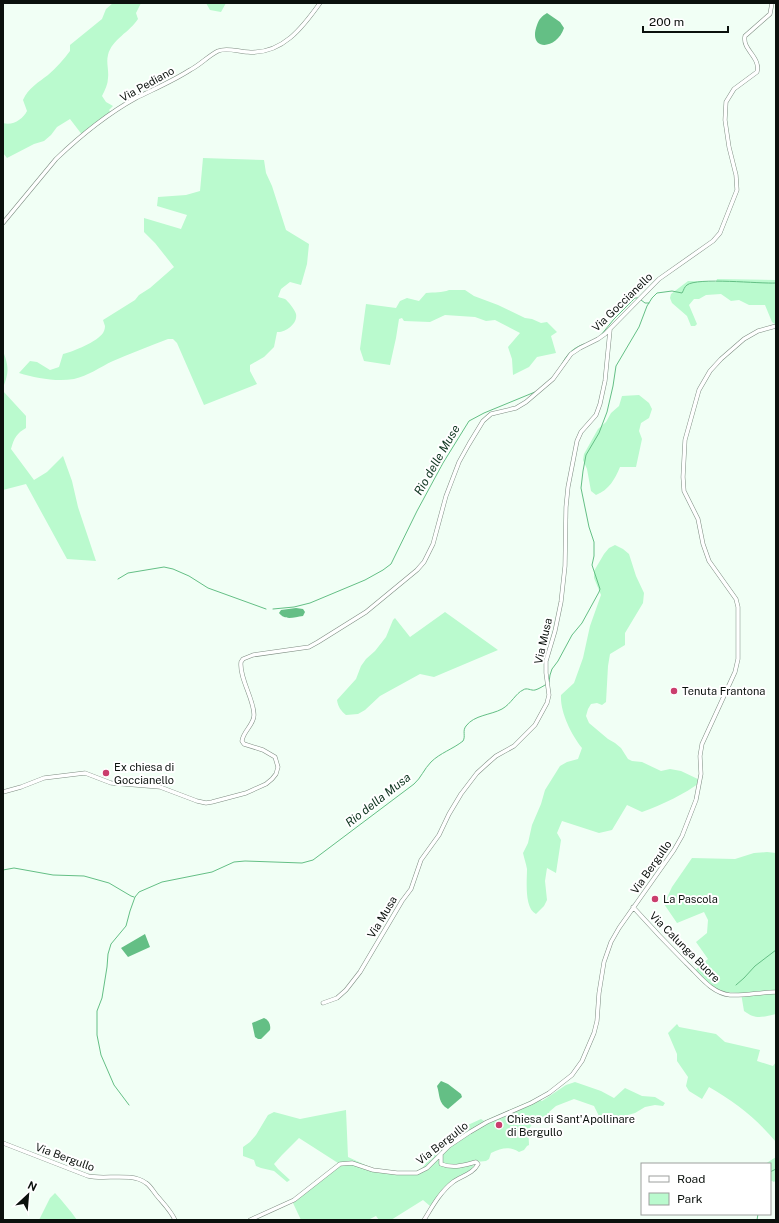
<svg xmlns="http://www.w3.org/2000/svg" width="779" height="1223" font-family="'Public Sans',sans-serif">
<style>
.green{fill:#baface}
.water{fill:#64bf85}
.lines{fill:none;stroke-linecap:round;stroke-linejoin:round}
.stream{stroke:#64bf85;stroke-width:1}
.minor-casing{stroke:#7e8d82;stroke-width:4.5}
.minor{stroke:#fff;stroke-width:3.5}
.poi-dot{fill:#ca3e6d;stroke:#fff;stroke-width:1.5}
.labels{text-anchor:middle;stroke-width:4;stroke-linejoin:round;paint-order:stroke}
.street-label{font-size:11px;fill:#0b110d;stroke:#fff}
.poi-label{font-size:11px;fill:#0b110d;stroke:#fff;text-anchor:start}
.water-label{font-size:12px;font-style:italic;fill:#0e351f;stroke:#fff}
</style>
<rect width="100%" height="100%" fill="#f1fff5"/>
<path class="green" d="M113,3H141L136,13L138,19C130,32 112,39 108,55C106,63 109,70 108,78C108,84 105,90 102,96L106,102L113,106L109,110L112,114L83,136L70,119L57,127L51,135L44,141L34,144L7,158L3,153V123C13,126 23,119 27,111L23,100C28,88 39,82 48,75C56,68 64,59 70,51V45L102,19L106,9Z
M206,3H226L221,12L210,10Z
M203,158L264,160L266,173L272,186L286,230L309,244L307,264L301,285L290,282L281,289L278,297C280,298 283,298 285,299C288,301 295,310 296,314C298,324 285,333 277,332L274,347L264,357L250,365V371L257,384L204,405L177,343L173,339H168C150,346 131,353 113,361C100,367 88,376 74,379C56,382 36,378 19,373L30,361L37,362L50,370L59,367L63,354C73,352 98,341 103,333C104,331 105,329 105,326L103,320L135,300L139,295L150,288L174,267L155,243L144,232V218L181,229L187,215L157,206L158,197L186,195L200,191Z
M717,279L776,280V325L772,322L765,305H749L739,300L731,301L721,294L706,295L699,299H694L689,305L697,324L695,326H691L687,316L672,303L670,298L671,294L688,281L716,282Z
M449,290H465L474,296L498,305L525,318L532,319L541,323L547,322L557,332L551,336L556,353L537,357L529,367L513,375L512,359L508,347L520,333L495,320L486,321L475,317L445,315L430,322L404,321L402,318L399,319L396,338L390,365L364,361L360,349L366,304L396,308L400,301L407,298L419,301L426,293C434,292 442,293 449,290Z
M3,351C9,367 9,372 3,388Z
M3,391L26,416V428C17,433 14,438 11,449L34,480L47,472L63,456L72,481L78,507L96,561L67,559L26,484L3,490Z
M639,395L649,403L652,409L649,418L641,423L639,431L642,439L636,467H620C615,479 609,490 596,495L591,491L587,469L583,460L584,454L598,429L606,422L611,413L619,406L622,396Z
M615,545L623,549L629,554L636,576L644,593L643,603L625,633V645L610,654L608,666L606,702L602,705L597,703L591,704L588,709L586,716L589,723L608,739L615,743L621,748L628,759L632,761L642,762L661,771L670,769L681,771L702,781C683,795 664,804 642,812L627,805L612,830L599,833L562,821L557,833L561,840L556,873L547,868L545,881L547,900L544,906L536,914C524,908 527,880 527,869C526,863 524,858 523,853L528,843L532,825L541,804L545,790L560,766L567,762L578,759L582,748C571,734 560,712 561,695L574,683L583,658L590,626L601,595L594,578V571L604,554L609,548Z
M445,612L498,650L434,677L420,674L380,696L365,710L358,714L346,715C341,711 338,707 337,700L356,679L361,666L366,659L375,651L386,637L393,620L395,618L410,637Z
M767,852L776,853V1014C762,1017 756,1020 744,1011L741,993L722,992L709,984L693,972L708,959L696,942L707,933L708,920L704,912L677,923L664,904L672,887L692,858L735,859L754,853Z
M677,1024L679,1027L716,1034L725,1042L760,1050L757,1061L773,1066L776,1062V1142C757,1119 735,1102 709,1087L702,1099L689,1091L686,1086L688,1077L677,1061V1054L668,1033Z
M575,1082L601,1091L614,1098L625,1088L642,1096L655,1097L665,1103L663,1106L655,1105L645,1107L635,1113L617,1118L599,1116L594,1106L574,1099L556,1106L549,1112L550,1114C543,1117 529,1122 529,1132C528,1136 529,1140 529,1145L527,1146L524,1150L519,1152C509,1146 502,1148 491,1153L489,1159L486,1161L476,1162L471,1170L444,1187L430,1206L423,1200L391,1220H379L376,1216L368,1220H301L293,1203L338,1163L299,1138L282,1155L274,1164L278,1169L290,1180L287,1182L274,1171L261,1168L256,1166L254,1160L243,1156V1147L250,1142L256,1135L268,1115L274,1112L300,1119L346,1110L348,1157L372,1168L404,1173H414L423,1167L436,1151L441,1140L459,1129L481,1119L484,1121L537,1098L542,1101L566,1085Z
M776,1157V1180L774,1182L770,1180V1164H765Z
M55,1193C63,1202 70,1210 77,1220H39L50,1198Z"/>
<path class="water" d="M547,13L560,22L564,28C557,50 527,52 537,25C539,19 542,16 547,13Z
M296,608L303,609L305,612L303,616C294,617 285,621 279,613L281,610Z
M145,934L150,947L128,957L121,948Z
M264,1018C269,1020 271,1025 270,1030L261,1039H258L255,1037L252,1023Z
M441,1081L448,1084L461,1094L462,1097L448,1109C438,1103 440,1095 437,1086Z"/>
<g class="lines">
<path class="stream" d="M641,300L645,303H649
M601,335L614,319L635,298H638
M562,364C567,354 573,348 584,344
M118,579L128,573L164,567L173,569L189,576L208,588L266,609
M273,609L294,607L310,603L365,580L383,570L391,564L417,511L443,463L469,421L484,413L535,392
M549,682L550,675L552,669L558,661L572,635L582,623L599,592L600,589L592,565L594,556V542L589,527L581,488L583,471L586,455L599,433L607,412L613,386L616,366L639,327L647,306L652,298L657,293L672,291L682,293C684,290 684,287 687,285C697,277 760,284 776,283
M3,870L14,868L53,875L84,876L109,883L131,896L134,897
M736,985L744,978L755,966L776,950
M129,1105L114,1085L101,1055L97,1035V1011L102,998L107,967L108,954L111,944L126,926L130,911L135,897L139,892L162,882L212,872L234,862L245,861L302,863L313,860L414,784C421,778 424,769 431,762C440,753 453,749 463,741C466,736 462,731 466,726C474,715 491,715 502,709C511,704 516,693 523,690C527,687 531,691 535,690C539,689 543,686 547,684
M770,1172L776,1169
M757,1220L758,1214"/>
<defs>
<path id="minor" d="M3,223L56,159C80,136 107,114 136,98C154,89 173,81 190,70C200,65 208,56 218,51C227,47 239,52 248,52C282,55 303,27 320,3
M3,792L21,787L44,778L85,773L111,783L160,787L197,801L206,803L212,802L246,793L266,784L272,779L276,774L278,767L275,757L263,750L244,744L242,741C243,731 254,725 254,715C254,699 239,678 241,662L243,659L253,655L309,647L318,642L366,612L417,570L424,562L433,544L446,496L459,462L469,444L483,421L491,414L516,408L526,402L553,379L571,354L580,348L598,339L605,334L659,279L713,241L720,233L737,190L736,175L729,147L725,120L726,102L734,89L757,72C761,57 742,50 745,36L770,14L772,3
M633,907C650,926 668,945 686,963C699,975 711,993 730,995C745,996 761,992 776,992
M323,1003L337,998L346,990L360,972L402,901L411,889L421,860L439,835L449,814L461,794L477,773L488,763L496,756L514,746L535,725L547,703L549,695L546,673V661L555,631L561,602L565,566L566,507L568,487L577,441L581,432L596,415L600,404L605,381L610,330
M3,1143L88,1176C105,1180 131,1172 146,1183C151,1186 154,1193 158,1197C164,1204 171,1211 175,1220
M250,1220L294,1200L340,1164L352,1163L373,1170L397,1173H417L427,1168L449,1146L470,1132L487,1122L531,1103L549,1093L572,1075L582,1061L594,1033L597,1021L599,993L604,962L611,942L619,928L674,850L682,836L696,800L701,774L700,756L702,744L735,672L738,659V607L736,599L709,561L703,544L698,519L684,491L683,477L685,440L699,390L710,371L721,359L744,339L758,331L776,326
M424,1220C432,1207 440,1192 453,1182C461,1176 473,1174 478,1164L476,1162C464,1165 454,1169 441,1164V1155"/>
</defs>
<use href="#minor" class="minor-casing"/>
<use href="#minor" class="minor"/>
</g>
<g class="poi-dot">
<circle cx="674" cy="691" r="4"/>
<circle cx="106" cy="773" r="4"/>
<circle cx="655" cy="899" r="4"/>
<circle cx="499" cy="1125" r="4"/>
</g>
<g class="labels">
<g class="street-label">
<text transform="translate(147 84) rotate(-29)" y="4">Via Pediano</text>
<text transform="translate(622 302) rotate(-44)" y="4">Via Goccianello</text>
<text transform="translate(543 641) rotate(-77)" y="4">Via Musa</text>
<text transform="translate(651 867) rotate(-55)" y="4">Via Bergullo</text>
<text transform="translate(382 917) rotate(-59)" y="4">Via Musa</text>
<text transform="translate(685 947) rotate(45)" y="4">Via Calunga Buore</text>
<text transform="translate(442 1143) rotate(-38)" y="4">Via Bergullo</text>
<text transform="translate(65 1157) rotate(20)" y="4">Via Bergullo</text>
</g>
<g class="poi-label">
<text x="682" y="695">Tenuta Frantona</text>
<text x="114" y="771">Ex chiesa di<tspan x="114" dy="13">Goccianello</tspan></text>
<text x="663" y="903">La Pascola</text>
<text x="507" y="1123">Chiesa di Sant'Apollinare<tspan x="507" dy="13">di Bergullo</tspan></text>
</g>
<g class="water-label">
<text transform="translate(437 460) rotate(-60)" y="4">Rio delle Muse</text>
<text transform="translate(378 800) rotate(-38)" y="4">Rio della Musa</text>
</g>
</g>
<rect width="779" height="1223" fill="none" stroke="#0b110d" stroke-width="8"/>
<rect x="641" y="1163" width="130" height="52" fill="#ffffff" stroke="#9da09e"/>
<rect x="649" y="1176" width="20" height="6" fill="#ffffff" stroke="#9da09e"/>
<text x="677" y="1183" font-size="12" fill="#0b110d">Road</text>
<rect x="649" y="1193" width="20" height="12" fill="#baface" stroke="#9da09e"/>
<text x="677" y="1203" font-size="12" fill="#0b110d">Park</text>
<g transform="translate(28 1195) rotate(26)" stroke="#ffffff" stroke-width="3" paint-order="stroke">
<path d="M0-3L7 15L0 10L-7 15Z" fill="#0b110d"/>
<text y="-6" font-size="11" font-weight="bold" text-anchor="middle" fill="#0b110d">N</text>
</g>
<path d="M643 26v6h85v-6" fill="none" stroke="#0b110d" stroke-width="2"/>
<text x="649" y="26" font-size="12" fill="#0b110d" stroke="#ffffff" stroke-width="3" paint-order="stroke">200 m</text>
</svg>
